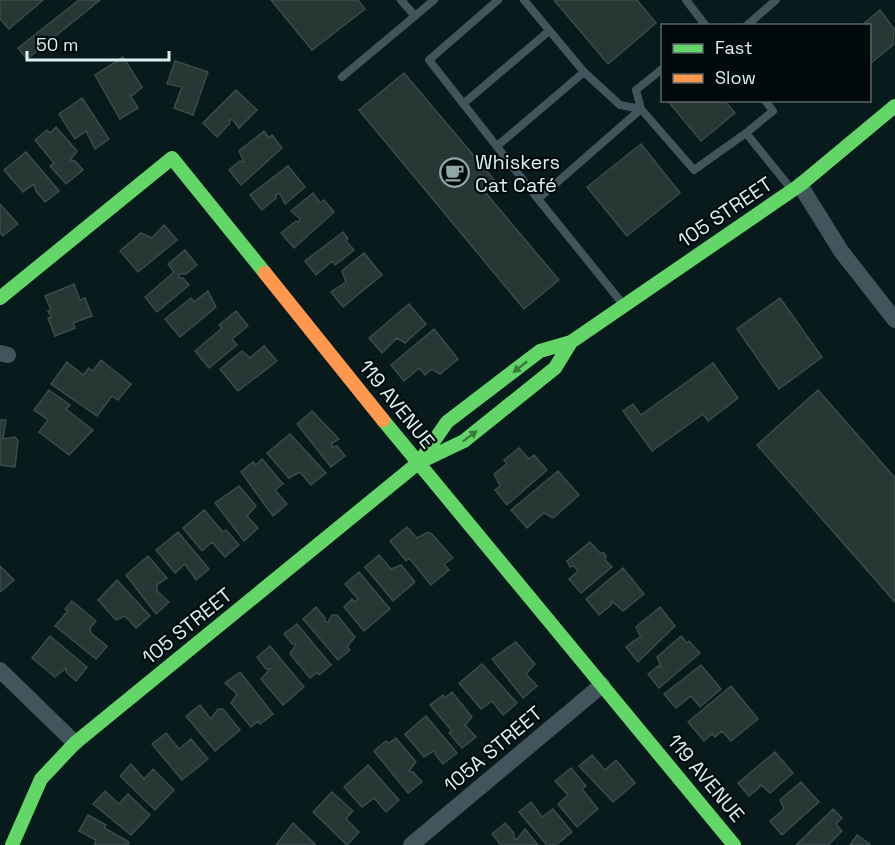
<svg xmlns="http://www.w3.org/2000/svg" width="895" height="845" font-family="'Space Grotesk',sans-serif">
<style>
.building{fill:#263734;stroke:#3b4b48;stroke-width:1.5}
.lines{fill:none;stroke-linecap:round;stroke-linejoin:round}
.lane{stroke:#43555c;stroke-width:8}
.street{stroke:#43555c;stroke-width:16}
.fast{stroke:#63d668;stroke-width:14}
.slow{stroke:#ff974d;stroke-width:14}
.oneway{fill:#367a3e}
.labels{text-anchor:middle;stroke-width:4.5;stroke-linejoin:round;paint-order:stroke}
.poi-label{font-size:20px;fill:#daf1f2;stroke:#000a0a;text-anchor:start}
.street-label{font-size:20px;fill:#daf1f2;stroke:#000a0a}
</style>
<rect width="100%" height="100%" fill="#081b1c"/>
<path class="building" d="M0,0H43L9,29L0,19Z
M79,0H100L27,59L18,48Z
M271,0H358L365,9L312,50Z
M554,0H637L656,23L608,64Z
M880,10L894,29L893,45L870,64V26H861Z
M123,57L142,87L133,95H130L138,108L120,119L95,75Z
M175,61L208,72L193,115L174,108L182,87L167,84Z
M404,73L496,182L485,192L559,280L524,309L359,110Z
M236,90L257,110L239,128L233,120H229L230,123L217,137L203,123Z
M82,98L109,139L95,149L86,131L75,139L59,114Z
M667,100H724L735,113L701,141Z
M56,127L77,151L70,160L75,161L83,170L66,184L50,166L54,163L35,140L47,130L50,133Z
M264,131L269,138L272,135L282,148L241,185L229,170L240,161L244,162L239,151Z
M641,144L680,193L627,236L587,187Z
M26,152L59,191L45,202L36,191L34,184L23,192L4,170Z
M288,166L305,187L285,204L280,194H276V198L262,210L250,195Z
M313,193L320,203L324,200L334,212L294,248L281,233L296,221L299,222L300,219L291,211Z
M0,204L18,224L3,236L0,232Z
M164,225L177,240L138,272L120,251L141,233L152,238Z
M343,232L348,239L346,241L354,250L335,265L332,261L316,275L305,261Z
M185,250L197,265L186,274H179V278H183L189,285L157,312L145,297L174,272L168,264Z
M364,253L382,275L343,307L331,292L346,282L342,271Z
M74,284L80,300L85,298L92,316L73,323L75,328L55,336L48,318L51,317L48,311L51,310L45,296Z
M208,291L216,307L180,337L165,319L191,298L194,302Z
M780,298L822,357L779,389L737,329Z
M409,304L426,324L405,343L397,338L382,353L369,338Z
M236,311L248,326L232,339L237,345L209,368L195,351L222,328L219,325Z
M434,329L458,359L440,374L432,369L425,375L419,368L404,381L391,365Z
M264,346L277,361L238,391L220,369L242,351L250,358Z
M101,360L131,384L118,400L112,396L97,416L51,384L67,362L83,375L89,368L93,371Z
M713,363L738,398L708,421L703,414L652,451L623,411L633,404L641,415Z
M49,390L70,405L66,409L93,430L69,455L39,432L48,420L34,410Z
M818,390L895,478V602L757,445Z
M312,411L339,439L332,443V447L337,446L345,456L331,467L297,424Z
M0,420H6L3,439L15,437L18,441L15,467L0,465Z
M290,434L326,473L311,485L300,472L289,478L267,453Z
M519,448L529,459L534,455L547,470L507,505L495,490L500,486L494,474L507,464L504,460Z
M262,459L283,484L275,490L287,504L273,516L241,472L253,462L256,465Z
M558,471L579,495L553,518L544,513L527,528L511,510Z
M239,486L256,506L247,516L258,528L244,541L215,503Z
M204,510L223,532L226,530L239,545L225,557L212,542L202,551L183,528Z
M407,527L417,538L428,532L432,534L453,558L444,564L449,570L431,585L409,558L406,561L390,541Z
M178,532L209,569L196,580L185,564L175,573L156,550Z
M590,542L600,553H604L606,556L605,560L612,567L581,593L569,579L578,571L574,566L570,567L567,561Z
M379,555L391,569L401,565L415,582L393,601L365,567Z
M148,556L167,578L157,585V591L169,602L156,614L126,575Z
M0,566L14,580L0,592Z
M623,568L644,594L623,611L612,601L611,605L599,615L586,599Z
M359,572L390,609L364,631L344,607L352,599L355,602L358,599L345,584Z
M117,580L150,616L136,628L125,616L116,620L98,600Z
M72,601L96,621L90,628L91,633L107,646L96,659L55,626L68,611L65,609Z
M316,607L325,618V622H328L332,615H337L355,637L347,647L350,650L338,660L303,619Z
M660,607L675,626L638,662L626,647L638,638H641L636,627Z
M297,624L331,665L319,675L317,672L310,678L290,654L296,644H292L284,634Z
M50,636L87,667L76,681L66,672V668L55,677L32,658Z
M681,636L687,643L689,641L700,653L659,688L648,674L658,666L661,667L657,657Z
M516,642L535,664L526,674L537,686L523,698L492,659Z
M270,646L304,687L283,705L261,679L270,669H266L257,657Z
M482,664L517,703L503,715L492,701L481,709L459,683Z
M701,665L721,689L700,707L691,696L676,708L664,694Z
M240,672L273,714L260,724L258,721L251,727L231,703L237,694L225,683Z
M731,686L758,719L731,741L722,731L715,737L712,734L704,741L688,722Z
M452,692L472,717L465,725L476,737L462,748L449,733L452,731L430,705L443,695L445,698Z
M200,705L211,719L218,709H223L240,730L215,751L186,716Z
M426,716L457,753L443,764L435,754V750L424,757L405,734Z
M166,733L179,749L191,739L208,759L182,780L152,744Z
M396,738L416,762L409,771L413,772L422,782L408,793L374,751L386,741L389,743Z
M775,752L793,773L770,793L760,784V787L749,796L738,783Z
M592,755L605,770L616,760L635,783L613,802L579,766Z
M131,764L144,779L153,769L174,790L155,810L120,776Z
M368,765L399,800L386,812L374,798L362,807L344,787Z
M571,768L586,786L582,789L598,809L577,827L558,804L568,795L555,781Z
M801,782L819,802L782,835L770,821L784,809L780,800Z
M105,791L119,804L128,794L150,815L131,835L93,804Z
M332,792L353,811L347,817V820L359,832L347,845L313,812Z
M531,802L542,817L553,809L572,832L556,845H547L519,812Z
M833,809L842,818L836,824L842,831L828,845H796Z
M88,815L106,825L104,828L129,842L128,845H94L96,840L79,831Z
M293,823L316,845H276Z
M505,823L514,833V839H517L525,829L538,845H501L492,834Z
M857,835L870,844L869,845H850Z"/>
<g class="lines">
<path class="lane" d="M401,0L415,16L434,0
M498,0L429,60L538,199
M524,0L584,72L620,105L641,109L636,90L662,69
M686,0L706,26
M746,26L776,0
M342,77L415,16
M463,104L549,31
M746,133L773,111L765,100
M497,146L584,72
M622,303L538,199L641,109L694,170L746,133L792,190"/>
<path class="street" d="M800,185L841,251L895,320
M0,353L8,355
M0,670L75,743
M411,845L602,685"/>
<path class="fast" d="M0,298L172,158L265,273
M383,420L734,845
M420,461L447,422L540,351L571,342L800,185L895,106
M12,845L41,779L75,743L418,463L464,441L555,368L571,342"/>
<path class="slow" d="M265,273L383,420"/>
</g>
<defs><path id="oneway-solid" d="M-6-.8H1V-3.2L6.5 0L1 3.2V.8H-6Z" transform="scale(1.5)"/></defs>
<g class="oneway">
<use href="#oneway-solid" transform="translate(520 367) rotate(142)"/>
<use href="#oneway-solid" transform="translate(470 436) rotate(-37)"/>
</g>
<defs>
<symbol id="cafe-ring" viewBox="-11 -11 22 22"><circle r="9.5" fill="#000a0a" stroke="#90a6a7" stroke-width="1.5"/><path d="M-5.5-4.5H6V0H3Q3 3.5 0 3.5H-2.5Q-5.5 3.5-5.5 0ZM3-3.2v2h1.7v-2ZM-6 4.5H4V6H-6Z" fill="#90a6a7"/></symbol>
</defs>
<g fill-rule="evenodd">
<use href="#cafe-ring" x="438" y="156" width="33" height="33"/>
</g>
<g class="labels">
<g class="poi-label">
<text x="475" y="169">Whiskers<tspan x="475" dy="23">Cat Café</tspan></text>
</g>
<g class="street-label">
<text transform="translate(725 212) rotate(-34)" y="7">105 STREET</text>
<text transform="translate(397 404) rotate(51)" y="7">119 AVENUE</text>
<text transform="translate(187 626) rotate(-39)" y="7">105 STREET</text>
<text transform="translate(493 749) rotate(-40)" y="7">105A STREET</text>
<text transform="translate(706 778) rotate(50)" y="7">119 AVENUE</text>
</g>
</g>
<rect x="661" y="24" width="210" height="78" fill="#000a0a" stroke="#576667" stroke-width="1.5"/>
<rect x="673" y="44" width="30" height="9" fill="#63d668" stroke="#576667" stroke-width="1.5"/>
<text x="715" y="54" font-size="18" fill="#daf1f2">Fast</text>
<rect x="673" y="74" width="30" height="9" fill="#ff974d" stroke="#576667" stroke-width="1.5"/>
<text x="715" y="84" font-size="18" fill="#daf1f2">Slow</text>
<path d="M27 51v9h142v-9" fill="none" stroke="#daf1f2" stroke-width="3"/>
<text x="36" y="51" font-size="18" fill="#daf1f2" stroke="#000a0a" stroke-width="4.5" paint-order="stroke">50 m</text>
</svg>
